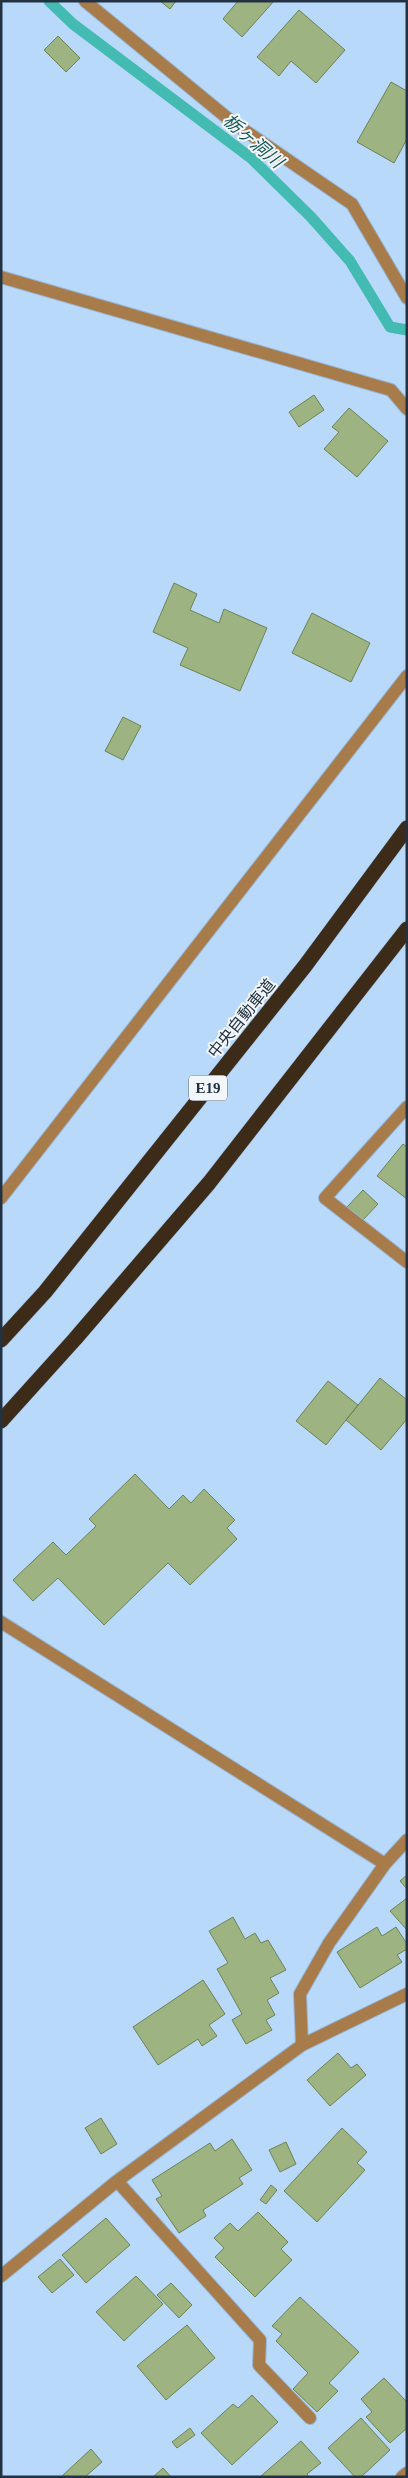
<svg xmlns="http://www.w3.org/2000/svg" width="408" height="2478" font-family="'Times New Roman','Noto Sans JP',serif">
<style>
.lines{fill:none;stroke-linecap:round;stroke-linejoin:round}
.stream{stroke:#44bbb2;stroke-width:11}
.building{fill:#9db382;stroke:#6d8354}
.minor-casing{stroke:#97b4d2;stroke-width:14}
.highway-casing{stroke:#97b4d2;stroke-width:16}
.minor{stroke:#a87b4a;stroke-width:12}
.highway{stroke:#3c2b19;stroke-width:15}
.labels{text-anchor:middle;stroke-width:4;stroke-linejoin:round;paint-order:stroke}
.shield{fill:#f3f7fb;stroke:#616d7a;stroke-width:1}
.shield-label{font-size:15px;font-weight:bold;fill:#223242}
.street-label{font-size:16px;fill:#223242;stroke:#f3f7fb}
.water-label{font-size:18px;font-style:italic;fill:#165954;stroke:#f3f7fb}
</style>
<rect width="100%" height="100%" fill="#b8d9fa"/>
<g class="lines">
<path class="stream" d="M49,1L73,24L251,158L311,217L350,261L390,327L407,330"/>
</g>
<path class="building" d="M160,1H176L170,9Z
M238,1H274L242,37L223,19Z
M299,10L345,50L316,83L291,61L279,76L257,57Z
M58,36L80,58L66,72L44,50Z
M391,82L407,91V139L394,163L357,142Z
M314,395L324,410L299,427L289,412Z
M349,408L388,441L357,477L324,449L339,432L332,427Z
M174,583L197,594L190,610L219,623L224,609L267,628L240,691L180,665L188,648L153,632Z
M312,613L370,643L351,682L292,653Z
M123,717L141,726L123,760L105,751Z
M403,1144L407,1147V1199L377,1176Z
M363,1190L378,1204L362,1221L347,1207Z
M380,1378L407,1400V1419L381,1450L346,1420Z
M328,1381L358,1405L326,1445L296,1421Z
M135,1474L169,1509L183,1495L191,1503L204,1489L235,1520L227,1528L237,1539L190,1585L168,1563L104,1625L58,1578L33,1601L13,1580L53,1542L66,1555L96,1526L89,1519Z
M407,1875V1889L400,1881Z
M407,1898V1930L390,1911Z
M233,1917L245,1939L255,1933L261,1943L268,1940L286,1970L270,1978L279,1993L267,2000L275,2015L266,2020L272,2030L246,2044L232,2020L242,2014L217,1969L228,1963L209,1931Z
M377,1927L382,1936L396,1927L407,1944V1949L397,1955L402,1962L360,1988L337,1952Z
M203,1980L225,2014L209,2025L217,2036L202,2046L198,2039L158,2065L133,2027Z
M338,2053L351,2068L357,2064L366,2075L330,2106L307,2080Z
M101,2118L117,2144L101,2154L85,2128Z
M342,2128L367,2152L357,2163L365,2170L317,2222L284,2191Z
M232,2139L252,2170L239,2178L243,2184L203,2210L206,2216L179,2233L156,2199L162,2196L152,2180L210,2143L215,2151Z
M286,2142L296,2164L280,2172L269,2150Z
M271,2185L277,2190L266,2204L260,2200Z
M258,2212L288,2242L281,2249L292,2260L255,2297L215,2257L224,2248L214,2238L230,2223L238,2231Z
M106,2218L130,2245L86,2283L62,2255Z
M60,2259L74,2275L52,2293L38,2277Z
M136,2276L163,2304L124,2341L96,2312Z
M171,2283L192,2305L179,2318L157,2295Z
M300,2297L359,2352L329,2383L338,2391L317,2412L293,2389L308,2373L276,2341L282,2334L272,2326Z
M187,2325L215,2358L166,2400L137,2366Z
M384,2378L407,2402V2428L390,2443L366,2417L372,2412L361,2399Z
M252,2395L278,2422L232,2465L201,2433L233,2404L238,2408Z
M361,2418L390,2450L361,2477H355L328,2448Z
M190,2428L195,2435L177,2448L172,2442Z
M301,2441L321,2463L307,2474L309,2477H260Z
M91,2449L102,2462L85,2477H61Z
M163,2468L171,2477H153Z"/>
<g class="lines">
<defs>
<path id="minor" d="M85,1L231,121L352,204L407,298
M1,277L391,390L407,409
M407,1107L325,1198L407,1262
M1,1198L407,676
M1,1622L385,1864
M302,2045L300,1994L329,1943L385,1864L407,1840
M117,2181L260,2340L259,2365L310,2418
M1,2276L117,2181L302,2045L407,1994
M402,2477L407,2473"/>
<path id="highway" d="M1,1340L45,1292L305,966L407,828
M1,1421L75,1339L209,1183L407,929"/>
</defs>
<use href="#minor" class="minor-casing"/>
<use href="#highway" class="highway-casing"/>
<use href="#minor" class="minor"/>
<use href="#highway" class="highway"/>
</g>
<g class="labels">
<rect class="shield" x="189" y="1075.5" width="38" height="25" rx="4"/>
<g class="shield-label">
<text x="208" y="1093">E19</text>
</g>
<g class="street-label">
<text transform="translate(241 1018) rotate(-51)" y="6">中央自動車道</text>
</g>
<g class="water-label">
<text transform="translate(253 141) rotate(41)" y="6">栃ヶ洞川</text>
</g>
</g>
<rect width="408" height="2478" fill="none" stroke="#223242" stroke-width="5"/>
</svg>
